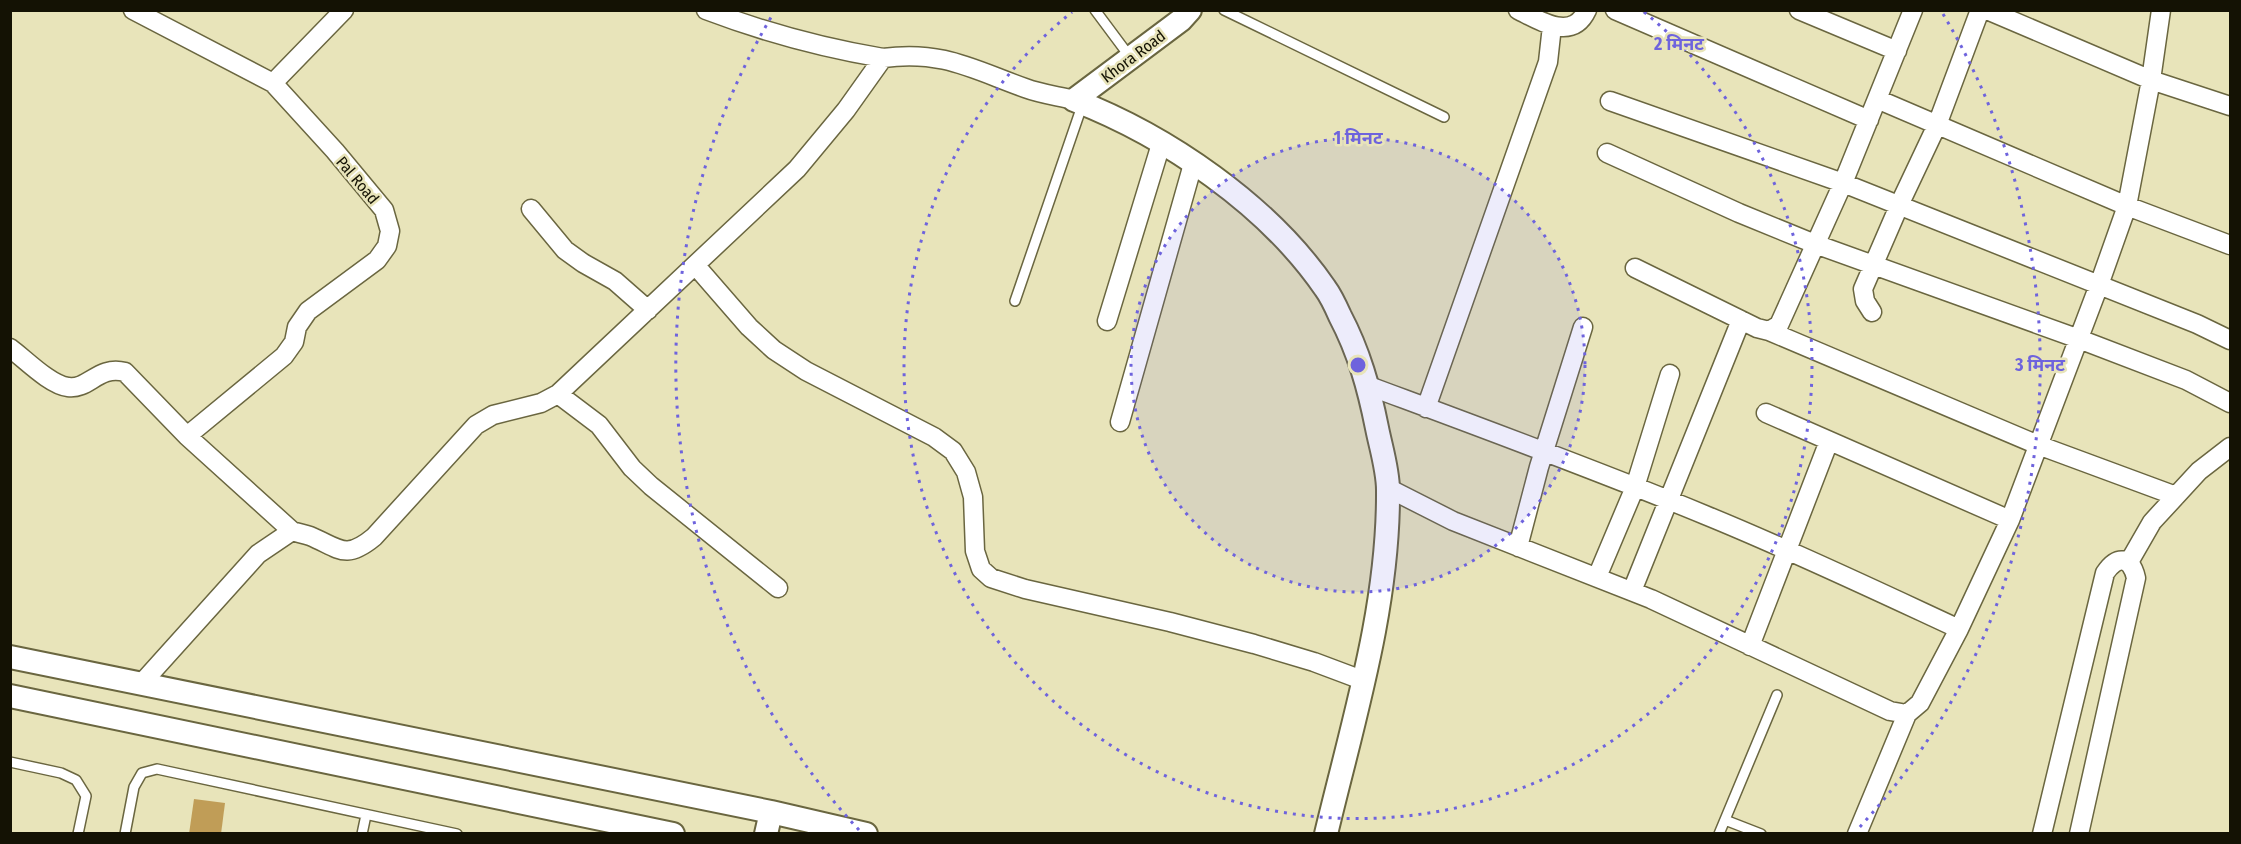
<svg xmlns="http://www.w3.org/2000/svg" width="2241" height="844" font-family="'Fira Sans Condensed','Noto Sans Devanagari',sans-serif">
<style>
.building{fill:#c09d57}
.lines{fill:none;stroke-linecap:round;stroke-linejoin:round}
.service-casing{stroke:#6a6640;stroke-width:12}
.minor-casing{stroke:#6a6640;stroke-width:21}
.tertiary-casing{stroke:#6a6640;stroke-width:26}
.service{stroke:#fff;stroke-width:9}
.minor{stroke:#fff;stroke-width:18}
.tertiary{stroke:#fff;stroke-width:22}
.ring{fill:none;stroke:#6e63dd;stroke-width:3;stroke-dasharray:3 6}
.labels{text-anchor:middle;stroke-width:5;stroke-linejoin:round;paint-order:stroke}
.street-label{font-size:16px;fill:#141204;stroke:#e8e4ba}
.centre{fill:#6e63dd;stroke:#e8e4ba;stroke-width:3}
.ring-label{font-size:18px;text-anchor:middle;font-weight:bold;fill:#6e63dd;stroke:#e8e4ba;stroke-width:5;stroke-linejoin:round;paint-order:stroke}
</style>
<rect width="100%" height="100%" fill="#e8e4ba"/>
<path class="building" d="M194,799L225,803L221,834H189Z"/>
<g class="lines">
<defs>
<path id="service" d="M1095,10L1130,57
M1224,10L1444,117
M1015,301L1083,103
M10,762L61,773L76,780L86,796L78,834
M1725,820L1761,834
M125,834L134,787L142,773L157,769L457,834
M362,834L366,815
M1719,834L1777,695"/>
<path id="minor" d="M133,10L273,83L335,151L384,210L390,231L387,246L377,260L308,311L297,327L294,342L284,356L187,436
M706,10C764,32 823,48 883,58
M1518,10C1541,21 1572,42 1587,10
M1615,10L1869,120
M1799,10L1897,51
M1987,10L2151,80L2230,106
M273,83L344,10
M1877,99L2127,206L2230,245
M1610,101L1843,183L2197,324L2230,340
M1607,153L1739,213L1815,244L2079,339L2186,380L2230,403
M531,209L565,250L583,263L615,281L648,310
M696,266L749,327L774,350L806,371L934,437L953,451L966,472L973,497L975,551L981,569L991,578L1025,589L1170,622L1254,644L1314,662L1362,680
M1635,268L1757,328L1769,331L1779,325L1843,183L1913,10
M1872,312L1865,301L1863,289L1902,199L1937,125L1980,10
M1107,321L1161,144
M1769,331L2038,445L2176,496
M10,348C25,359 50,385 68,387C89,390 98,365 125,372L187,436L292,531
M1369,386C1482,428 1594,469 1705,515C1791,550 1875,590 1959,629
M558,394L599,425L632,468L651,486L778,588
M1426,408L1548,62L1552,26
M1766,413L2010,520
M1120,422L1193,164
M1388,488L1453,521L1651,599L1890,711L1907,714
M1518,547L1539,467L1583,327
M2129,562L2152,522L2199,471L2230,447
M1597,577L1635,487L1670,374
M1632,591L1741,320
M1750,646L1829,441
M141,684L258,554L292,531C298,533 304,534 310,536C339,548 345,561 374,537L476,425L493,415L541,403L558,394L797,169L846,110L883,58C942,50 972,69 1025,88C1041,94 1058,96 1074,100
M1857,834L1907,714L1920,703L1959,629L2010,520L2099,285L2127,206L2151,80L2161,10
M2042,834L2105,573C2117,555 2131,556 2136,578L2079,834"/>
<path id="tertiary" d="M1074,100C1167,136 1268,205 1325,288C1331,296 1336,307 1340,316C1359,352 1369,388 1377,428C1381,448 1388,470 1388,490C1389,607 1353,721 1326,834
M1074,100L1181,20L1190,10
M10,657L771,812L866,834
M10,696L673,834
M766,834L771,812"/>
</defs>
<use href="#service" class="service-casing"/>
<use href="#minor" class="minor-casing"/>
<use href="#tertiary" class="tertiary-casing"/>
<use href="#service" class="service"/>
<use href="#minor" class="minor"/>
<use href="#tertiary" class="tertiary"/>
</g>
<circle cx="1358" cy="365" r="227" fill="#6e63dd" fill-opacity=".12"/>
<g class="ring">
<circle cx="1358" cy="365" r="227"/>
<path d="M1644 12A454 454 0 1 1 1072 12"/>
<path d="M859 830A682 682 0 0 1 773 14M1943 14A682 682 0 0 1 1857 830"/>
</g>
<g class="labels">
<g class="street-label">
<text transform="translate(1133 56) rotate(-37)" y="6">Khora Road</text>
<text transform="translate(358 180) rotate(50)" y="6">Pal Road</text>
</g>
</g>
<circle cx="1358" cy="365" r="9" class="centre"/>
<g class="ring-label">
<text x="1679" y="50">2 मिनट</text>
<text x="1358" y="144">1 मिनट</text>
<text x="2040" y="371">3 मिनट</text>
</g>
<rect width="2241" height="844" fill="none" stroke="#141204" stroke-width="24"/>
</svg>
